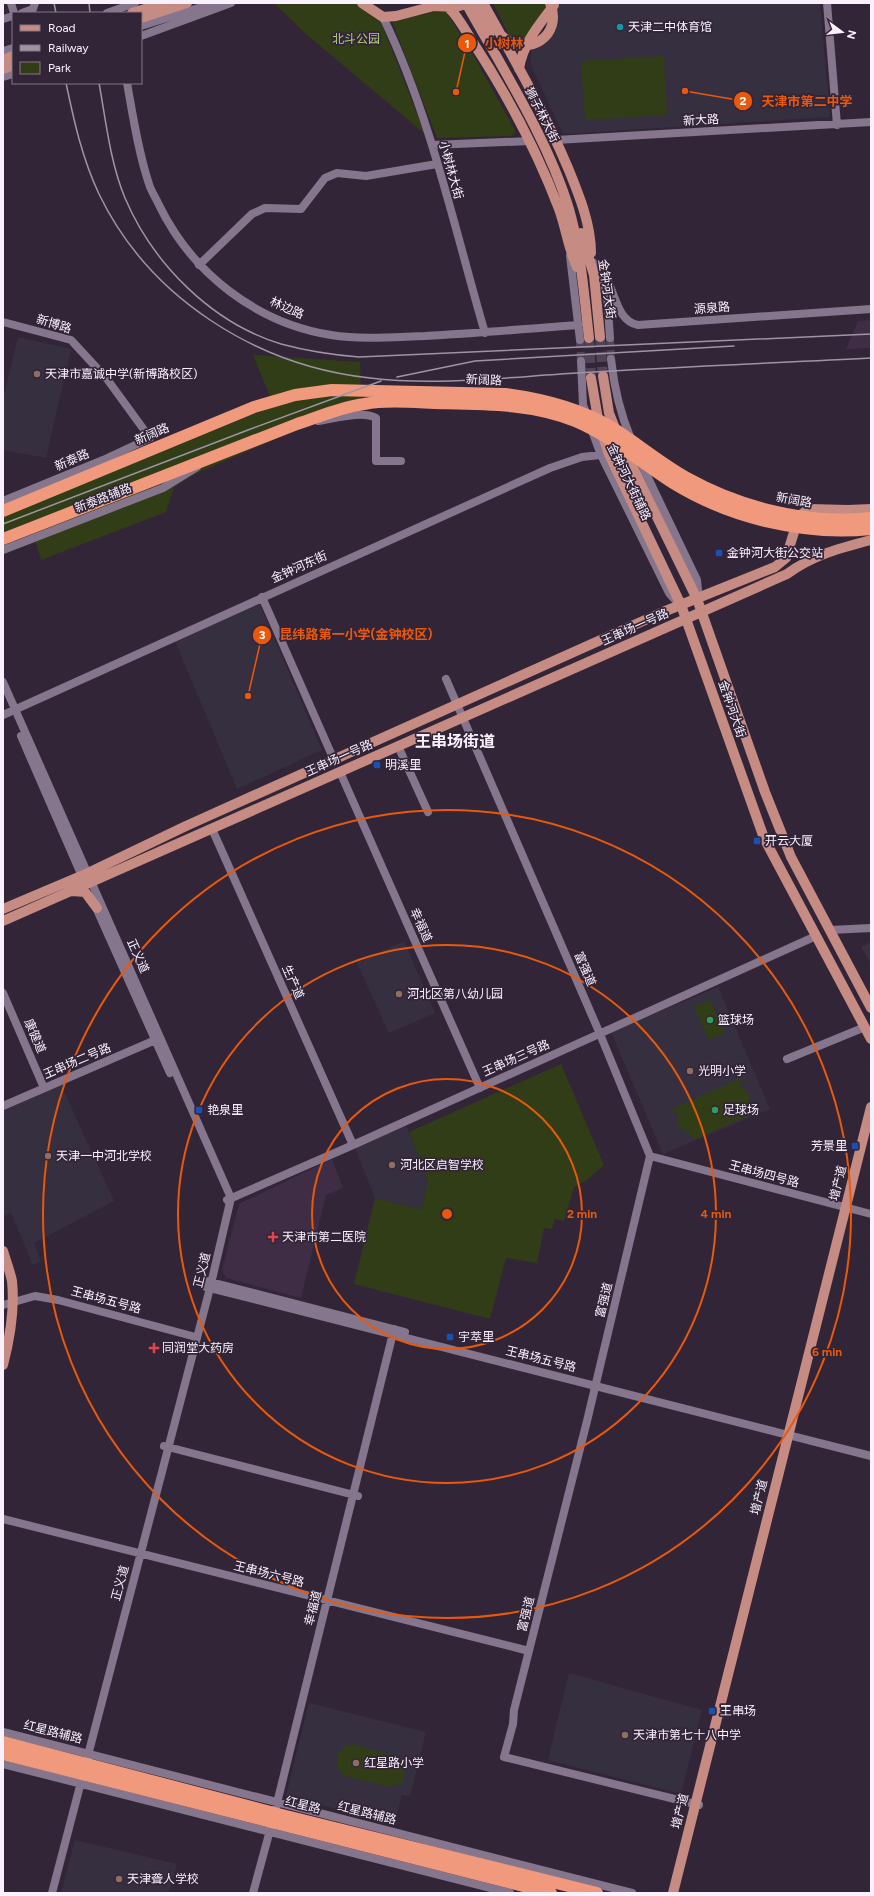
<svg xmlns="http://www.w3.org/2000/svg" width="874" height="1896" font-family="Figtree,'Noto Sans SC',sans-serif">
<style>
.built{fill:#3f2d46}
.education{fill:#362f3f}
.green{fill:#303d17}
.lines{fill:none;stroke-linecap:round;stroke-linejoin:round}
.minor-tunnel{stroke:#514456;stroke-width:8;stroke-dasharray:8 4;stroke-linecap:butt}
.major-tunnel{stroke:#514456;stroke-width:10;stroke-dasharray:10 5;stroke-linecap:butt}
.minor{stroke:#86768d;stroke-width:8}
.major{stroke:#c68b83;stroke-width:10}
.highway{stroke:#f1997c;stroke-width:12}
.rail{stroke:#9f94a4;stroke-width:1.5}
.ring{fill:none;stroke:#e8590c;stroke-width:2}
.culture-dot{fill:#0f9aa8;stroke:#332538;stroke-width:1.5}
.education-dot{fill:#8d6e63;stroke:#332538;stroke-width:1.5}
.transit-dot{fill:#1a4fb4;stroke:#332538;stroke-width:1.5}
.leisure-dot{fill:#2e9e5b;stroke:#332538;stroke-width:1.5}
.health-dot{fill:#e0444e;stroke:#332538;stroke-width:1.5}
.labels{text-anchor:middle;stroke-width:3.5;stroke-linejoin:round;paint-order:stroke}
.poi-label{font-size:12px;fill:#faf1fe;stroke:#332538;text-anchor:start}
.park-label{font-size:12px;fill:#b0cf78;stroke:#332538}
.street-label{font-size:12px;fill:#faf1fe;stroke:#332538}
.district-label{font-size:16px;font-weight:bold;fill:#faf1fe;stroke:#332538}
.centre{fill:#e8590c;stroke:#332538;stroke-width:2}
.ring-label{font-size:12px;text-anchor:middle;font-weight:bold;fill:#e8590c;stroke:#332538;stroke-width:3.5;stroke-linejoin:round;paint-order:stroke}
.leader{fill:none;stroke:#e8590c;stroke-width:1.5}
.callout-dot{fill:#e8590c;stroke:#332538;stroke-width:1.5}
.mark-label{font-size:12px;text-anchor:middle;font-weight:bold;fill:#fff}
.callout-label{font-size:13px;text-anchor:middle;font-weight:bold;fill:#e8590c;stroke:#332538;stroke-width:3.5;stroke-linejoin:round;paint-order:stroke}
</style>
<rect width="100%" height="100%" fill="#332538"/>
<path class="built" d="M871,320V348L846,349L858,321Z
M871,942V964L861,947Z
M332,1159L343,1188L326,1195L301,1298L226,1278L222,1270L239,1204Z"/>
<path class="education" d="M562,3H820L830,117L563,134L531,65V52L557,8Z
M18,337L71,349L46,458L3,450V399Z
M259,603L322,750L237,789L175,641Z
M404,941L435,1013L389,1033L357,963Z
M718,987L770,1109L663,1154L611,1032Z
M61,1085L114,1201L34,1243L41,1261L33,1265L11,1213L3,1217V1111Z
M406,1125L428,1181L421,1209L375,1198L355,1148Z
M569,1673L702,1710L681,1794L548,1760Z
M309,1703L426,1732L410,1796L402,1795L394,1824L286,1796Z
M75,1840L177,1864L169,1893H61Z"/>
<path class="green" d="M274,3H357L381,22L425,134L306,34Z
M493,3H551L535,23L517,51Z
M445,10L471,51L516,132L512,136L437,138L392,21Z
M664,56L667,115L585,120L581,61Z
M253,355L360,362L361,400L296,430L193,475L174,487L166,512L41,560L30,522L3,533V515L274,406Z
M710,1000L725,1033L709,1040L694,1007Z
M561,1064L604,1165L587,1180L574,1187L564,1221L555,1219L552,1229L544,1228L537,1263L506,1258L490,1319L354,1284L375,1198L421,1209L428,1181L409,1132Z
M741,1078L743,1083L738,1085C750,1091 752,1100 747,1112L748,1116L694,1140C687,1126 674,1134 678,1112L673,1113L672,1109Z
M354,1744L398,1757L405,1766L403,1782L391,1787L344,1776L338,1768L337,1754L345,1746Z"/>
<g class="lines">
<path class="minor-tunnel" d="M610,338L611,359
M580,340L581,361"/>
<path class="major-tunnel" d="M600,337L603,376
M589,338L591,378"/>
<path class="minor" d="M11,3L14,13
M827,3L837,125
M22,13L33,9L35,3
M107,13L135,3
M383,17C431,117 454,227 485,333
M3,19L13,16
M141,26L214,3
M141,36L231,3
M3,51L13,48
M3,77L13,74
M127,83C133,116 138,151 149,184C151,191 156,198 159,205C192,273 256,323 331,335C362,340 394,337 425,336C476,333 527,329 579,325
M556,140L871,122
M432,145L530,141
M570,256L580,340
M591,261C617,276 611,320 638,325L871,309
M199,265L252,214L265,208L301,209L325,178L337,173L366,176L437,164
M603,280L607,294L610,338
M3,322L71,340L107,379L150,438L103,460L3,501
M611,359C614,387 620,413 631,439
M581,361L583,405L588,417
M318,421C333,419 363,410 376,418V461H401
M591,428L601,455L669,593L677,602
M640,461L697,580L698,590L697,599
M3,550L163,488L197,467
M262,597L334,760
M446,679L600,1034L650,1156L587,1421L514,1710L513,1724L504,1757L699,1805
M3,682L231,1198L210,1288L52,1893
M3,715L550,468L582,457L609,454
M21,736L84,881
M398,746L428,812
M340,772L480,1088
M212,829L353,1145
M94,903L170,1073
M830,930L871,928
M3,993L44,1088
M787,1059L865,1027
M3,1106L160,1038
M650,1156L871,1214
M227,1200L353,1145L816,936
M207,1281L405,1332
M206,1287L871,1456
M3,1305L35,1296L58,1300L192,1336
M164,1446L358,1496
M3,1519L529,1651
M3,1732L632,1893
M3,1764L510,1893
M276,1807L394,1329
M253,1893L273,1819"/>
<path class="major" d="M362,3L383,17L396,16L434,6L456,7L469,3
M466,3C502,68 547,137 569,209C581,251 584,295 589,338
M474,3L490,33
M483,3C513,57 544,111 568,168C579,195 591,224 591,253
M448,7C459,17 466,32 474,44C508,96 537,151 559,209C566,228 568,248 577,267
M132,13L164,3
M141,18L187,3
M501,35C526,60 564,36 550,3
M3,60L13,56
M3,69L13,65
M519,69C523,43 539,25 554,5
M581,233L594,275L600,337
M603,376L609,413L617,433
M591,378L599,425L609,454L681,605L764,838L871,1039
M623,447L697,599L765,792L791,857L871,1008
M72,891L85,892L97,908
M3,909L88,873L186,826L663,612L775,567L786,558L799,516L809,509L848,510L871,509
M3,921L787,574C813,555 840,548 871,540
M3,1251C6,1261 10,1271 12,1281C15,1310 10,1338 3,1365
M673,1893L871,1107"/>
<path class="highway" d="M3,511L254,407L295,395L332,390L505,394C543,399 579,408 611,427C637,443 660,463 687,478C741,508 809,525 871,518
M3,539L297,424C319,417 341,407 364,404C387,400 411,402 434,403C481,404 530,403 575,421C611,436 640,462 673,483C730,518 804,536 871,529
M3,1742L278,1814L597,1893
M3,1754L551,1893"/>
<path class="rail" d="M54,3L56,13
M89,3L90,13
M66,83C74,121 82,158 99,194C149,298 257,366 370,378C438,386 509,377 577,373C675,367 773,363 871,358
M99,83C106,121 110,162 125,198C153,264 212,323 281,344C307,351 333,355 359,357L871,334
M397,377L475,361L734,346
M3,524L248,430L381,381"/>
</g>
<g class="ring">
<circle cx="447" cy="1214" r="135"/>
<circle cx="447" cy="1214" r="269"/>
<circle cx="447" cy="1214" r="404"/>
</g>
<circle class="culture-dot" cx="620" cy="27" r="4"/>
<g class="education-dot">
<circle cx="37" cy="374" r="4"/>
<circle cx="399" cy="994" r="4"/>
<circle cx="690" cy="1071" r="4"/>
<circle cx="48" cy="1156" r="4"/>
<circle cx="392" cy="1165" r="4"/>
<circle cx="625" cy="1735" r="4"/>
<circle cx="356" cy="1763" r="4"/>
<circle cx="119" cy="1879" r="4"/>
</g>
<g class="transit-dot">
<rect x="715" y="549" width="8" height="8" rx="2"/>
<rect x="373" y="761" width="8" height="8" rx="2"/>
<rect x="753" y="837" width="8" height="8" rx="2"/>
<rect x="195" y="1106" width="8" height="8" rx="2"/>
<rect x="851" y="1142" width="8" height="8" rx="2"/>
<rect x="446" y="1333" width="8" height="8" rx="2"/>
<rect x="708" y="1707" width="8" height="8" rx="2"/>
</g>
<g class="leisure-dot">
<circle cx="710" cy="1020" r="4"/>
<circle cx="715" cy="1110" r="4"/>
</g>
<g class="health-dot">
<path d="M271 1231h4v4h4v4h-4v4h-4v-4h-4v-4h4z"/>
<path d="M152 1342h4v4h4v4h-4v4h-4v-4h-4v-4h4z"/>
</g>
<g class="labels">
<g class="poi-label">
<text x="628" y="31">天津二中体育馆</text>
<text x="45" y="378">天津市嘉诚中学(新博路校区)</text>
<text x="727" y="557">金钟河大街公交站</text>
<text x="385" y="769">明溪里</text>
<text x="765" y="845">开云大厦</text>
<text x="407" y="998">河北区第八幼儿园</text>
<text x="718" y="1024">篮球场</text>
<text x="698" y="1075">光明小学</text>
<text x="207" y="1114">艳泉里</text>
<text x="723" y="1114">足球场</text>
<text x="847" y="1150" text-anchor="end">芳景里</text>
<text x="56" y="1160">天津一中河北学校</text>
<text x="400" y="1169">河北区启智学校</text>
<text x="282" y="1241">天津市第二医院</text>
<text x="458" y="1341">宇萃里</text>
<text x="162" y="1352">同润堂大药房</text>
<text x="720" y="1715">王串场</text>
<text x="633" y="1739">天津市第七十八中学</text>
<text x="364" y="1767">红星路小学</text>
<text x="127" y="1883">天津聋人学校</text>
</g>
<g class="park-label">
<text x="356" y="43">北斗公园</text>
</g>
<g class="street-label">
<text transform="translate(542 115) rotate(63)" y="4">狮子林大街</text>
<text transform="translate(701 120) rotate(-3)" y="4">新大路</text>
<text transform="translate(451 170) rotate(74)" y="4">小树林大街</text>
<text transform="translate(607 289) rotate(82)" y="4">金钟河大街</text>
<text transform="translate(287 308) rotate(24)" y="4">林边路</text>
<text transform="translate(712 308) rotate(-4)" y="4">源泉路</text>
<text transform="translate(54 324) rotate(17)" y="4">新博路</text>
<text transform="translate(484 380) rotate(2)" y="4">新阔路</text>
<text transform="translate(152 434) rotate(-23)" y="4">新阔路</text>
<text transform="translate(72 460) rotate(-23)" y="4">新泰路</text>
<text transform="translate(629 482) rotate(64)" y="4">金钟河大街辅路</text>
<text transform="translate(103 498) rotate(-21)" y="4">新泰路辅路</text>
<text transform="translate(794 500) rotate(10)" y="4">新阔路</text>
<text transform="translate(299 567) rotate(-24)" y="4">金钟河东街</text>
<text transform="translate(635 627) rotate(-24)" y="4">王串场一号路</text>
<text transform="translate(732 709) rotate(71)" y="4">金钟河大街</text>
<text transform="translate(339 758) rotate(-24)" y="4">王串场一号路</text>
<text transform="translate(421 925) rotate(66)" y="4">幸福道</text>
<text transform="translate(138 956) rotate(66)" y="4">正义道</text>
<text transform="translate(585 969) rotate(67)" y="4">富强道</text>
<text transform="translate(293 982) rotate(66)" y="4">生产道</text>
<text transform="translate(35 1036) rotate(67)" y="4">康健道</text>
<text transform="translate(516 1058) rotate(-24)" y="4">王串场三号路</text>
<text transform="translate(77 1061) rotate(-23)" y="4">王串场二号路</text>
<text transform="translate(764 1174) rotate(15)" y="4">王串场四号路</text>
<text transform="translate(838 1183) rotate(-76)" y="4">增产道</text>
<text transform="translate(202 1270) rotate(-76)" y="4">正义道</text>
<text transform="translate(106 1300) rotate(15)" y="4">王串场五号路</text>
<text transform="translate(604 1300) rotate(-76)" y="4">富强道</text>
<text transform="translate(541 1359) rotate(14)" y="4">王串场五号路</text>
<text transform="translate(759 1497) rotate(-76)" y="4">增产道</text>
<text transform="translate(269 1574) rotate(14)" y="4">王串场六号路</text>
<text transform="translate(120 1583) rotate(-75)" y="4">正义道</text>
<text transform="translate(313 1608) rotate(-76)" y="4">幸福道</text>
<text transform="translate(526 1614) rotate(-76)" y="4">富强道</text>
<text transform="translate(53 1732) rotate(14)" y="4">红星路辅路</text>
<text transform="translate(303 1805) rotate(14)" y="4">红星路</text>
<text transform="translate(680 1811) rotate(-76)" y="4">增产道</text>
<text transform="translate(367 1813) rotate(14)" y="4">红星路辅路</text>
</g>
<g class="district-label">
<text x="455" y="747">王串场街道</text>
</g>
</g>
<circle cx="447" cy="1214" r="6" class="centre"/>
<g class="ring-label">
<text x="582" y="1218">2 min</text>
<text x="716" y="1218">4 min</text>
<text x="827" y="1356">6 min</text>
</g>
<path class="leader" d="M456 92L467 43M685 91L743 101M248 696L262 635"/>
<g class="callout-dot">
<circle cx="456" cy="92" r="4"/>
<circle cx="685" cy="91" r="4"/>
<circle cx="248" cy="696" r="4"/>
<circle cx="467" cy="43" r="10"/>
<circle cx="743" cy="101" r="10"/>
<circle cx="262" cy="635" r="10"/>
</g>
<g class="mark-label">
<text x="467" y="48">1</text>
<text x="743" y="105">2</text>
<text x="262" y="639">3</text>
</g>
<g class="callout-label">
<text x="504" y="48">小树林</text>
<text x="807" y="106">天津市第二中学</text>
<text x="356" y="639">昆纬路第一小学(金钟校区)</text>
</g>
<rect width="874" height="1896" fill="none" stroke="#faf1fe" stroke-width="8"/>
<rect x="12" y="12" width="130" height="72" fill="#332538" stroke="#837787"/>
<rect x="20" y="25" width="20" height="6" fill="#c68b83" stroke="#837787"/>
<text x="48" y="32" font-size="12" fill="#faf1fe">Road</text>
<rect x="20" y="45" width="20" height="6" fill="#9f94a4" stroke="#837787"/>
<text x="48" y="52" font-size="12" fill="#faf1fe">Railway</text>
<rect x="20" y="62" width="20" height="12" fill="#303d17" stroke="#837787"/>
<text x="48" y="72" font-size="12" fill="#faf1fe">Park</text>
<g transform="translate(842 32) rotate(105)" stroke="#332538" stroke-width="3" paint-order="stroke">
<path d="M0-3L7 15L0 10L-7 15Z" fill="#faf1fe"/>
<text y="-6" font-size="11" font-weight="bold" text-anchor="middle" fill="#faf1fe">N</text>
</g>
</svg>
